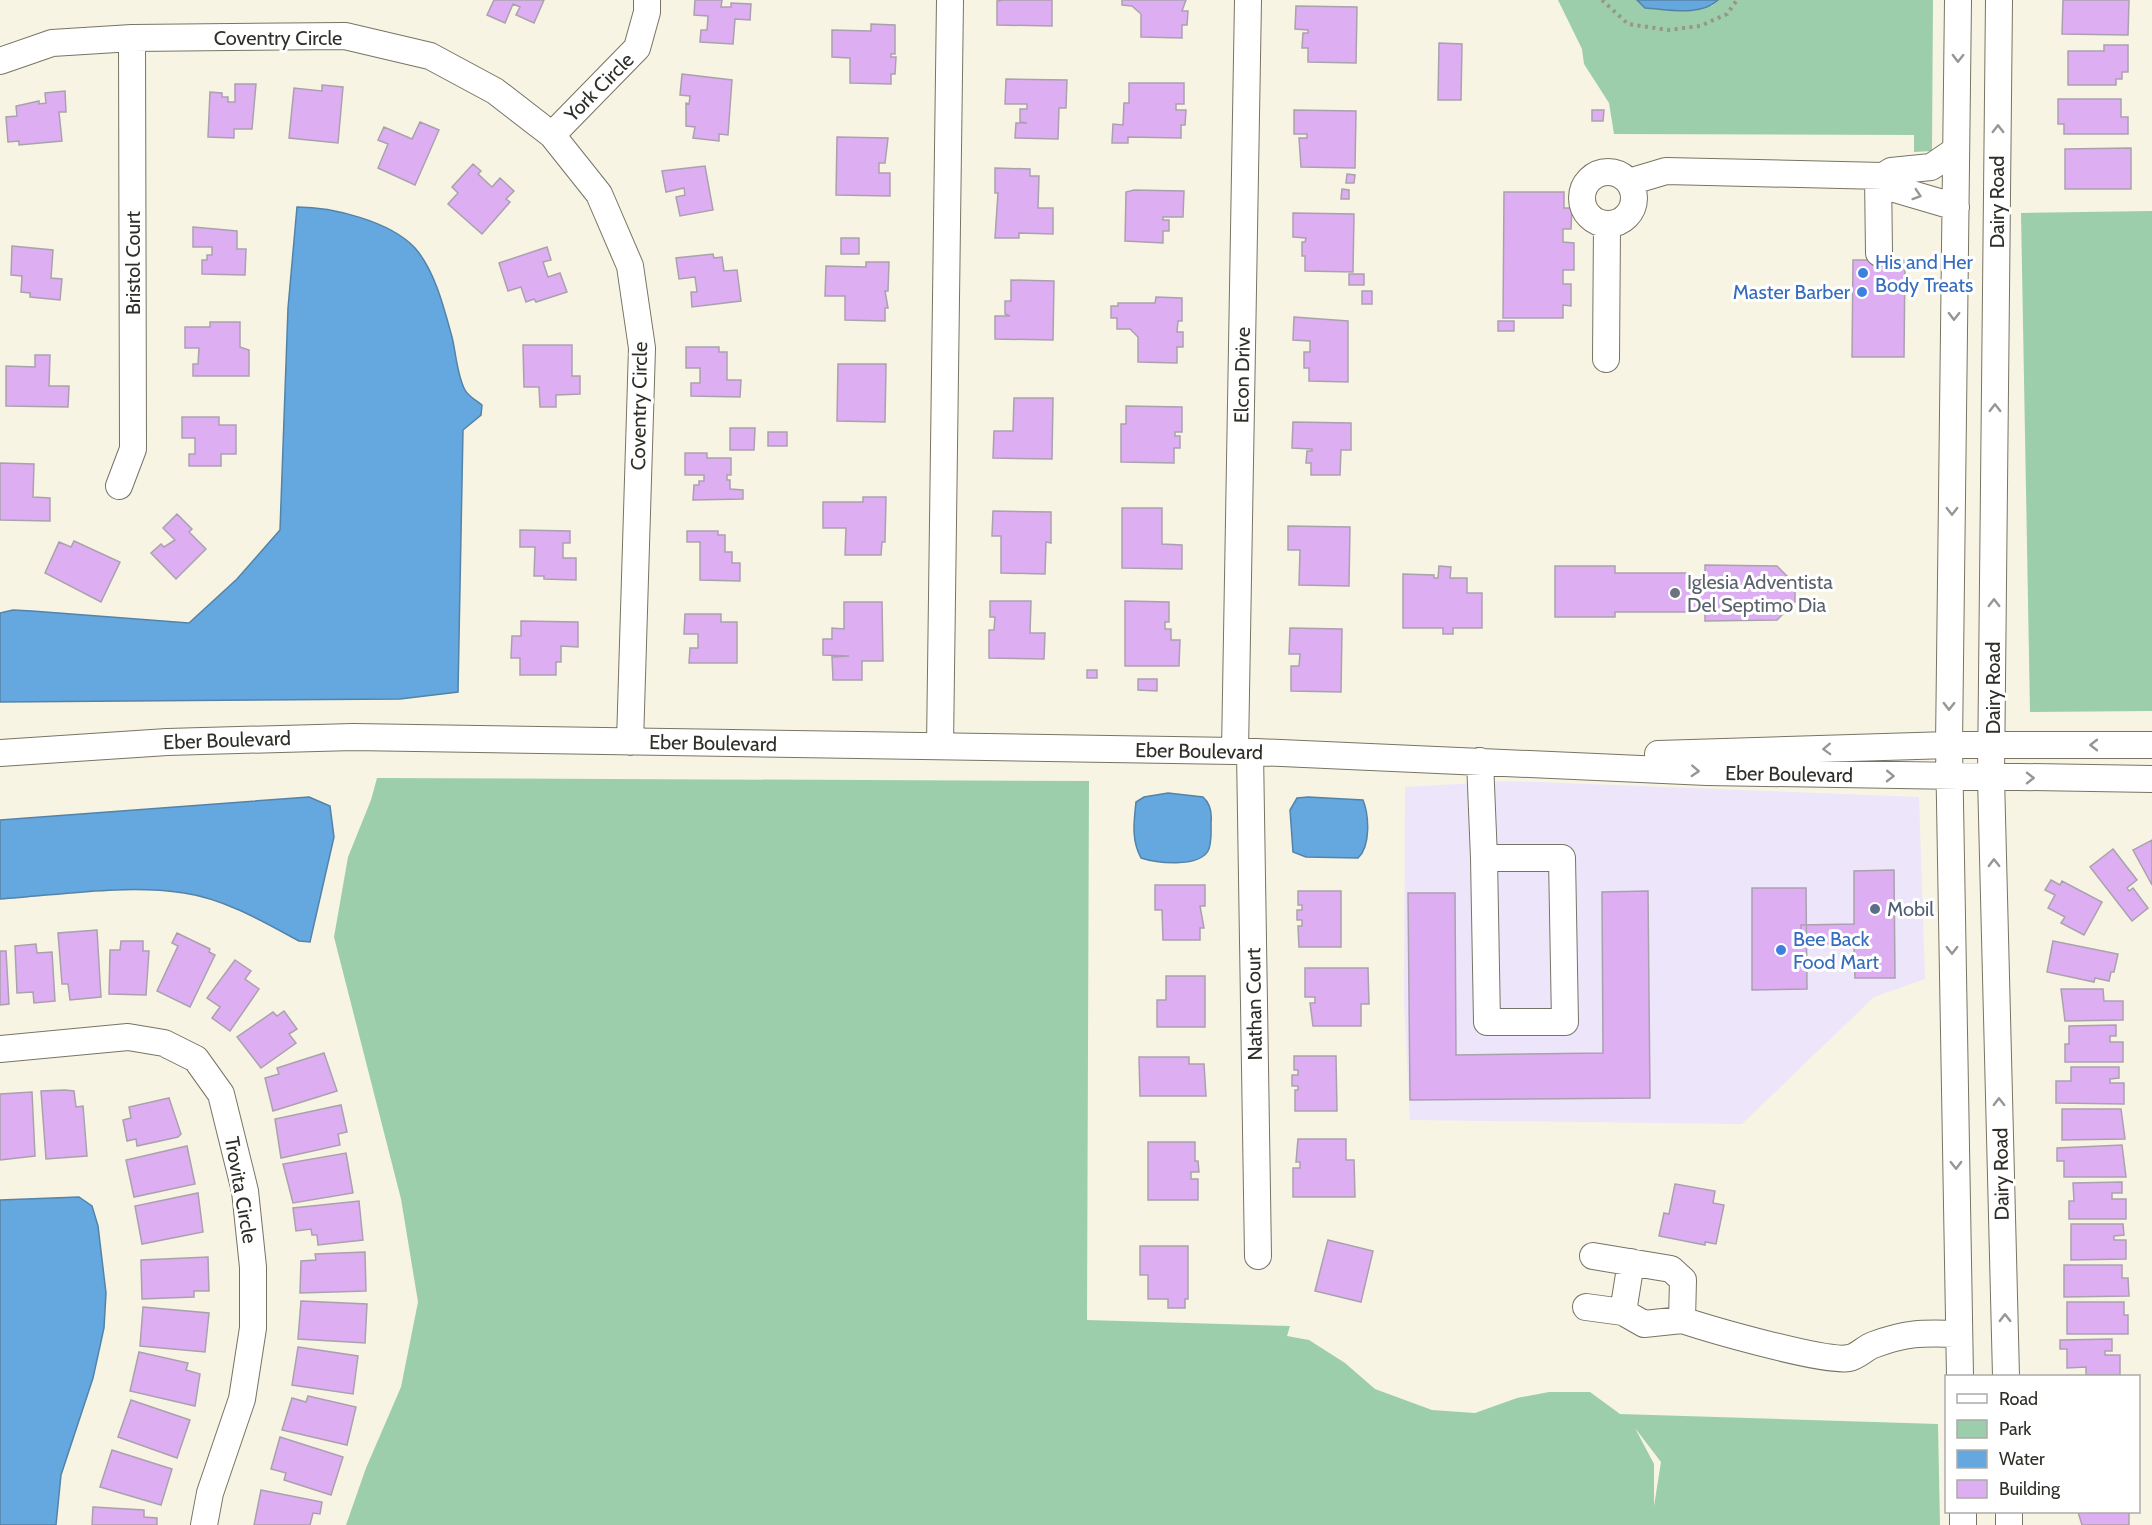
<svg xmlns="http://www.w3.org/2000/svg" width="2152" height="1525" font-family="Cabin,sans-serif">
<style>
.commercial{fill:#ede5fa}
.green{fill:#9cceab;fill-rule:evenodd}
.water{fill:#64a8df;stroke:#5483a8;stroke-width:1.5}
.building{fill:#deaef2;stroke:#aaa1ae;stroke-width:1.5}
.lines{fill:none;stroke-linecap:round;stroke-linejoin:round}
.minor-casing{stroke:#787465;stroke-width:28}
.path{stroke:#98968a;stroke-width:4;stroke-dasharray:3 4.5;stroke-linecap:butt}
.minor{stroke:#fff;stroke-width:26}
.oneway{stroke:#979694}
.shop-dot{fill:#3f7fe0;stroke:#fff;stroke-width:2}
.worship-dot{fill:#6b7280;stroke:#fff;stroke-width:2}
.service-dot{fill:#5c6f8a;stroke:#fff;stroke-width:2}
.labels{text-anchor:middle;stroke-width:6;stroke-linejoin:round;paint-order:stroke}
.street-label{font-size:20px;fill:#2f2e28;stroke:#fff}
.shop-label{font-size:20px;fill:#366cbe;stroke:#fff;text-anchor:start}
.worship-label{font-size:20px;fill:#5b616d;stroke:#fff;text-anchor:start}
.service-label{font-size:20px;fill:#4e5e75;stroke:#fff;text-anchor:start}
</style>
<rect width="100%" height="100%" fill="#f7f4e3"/>
<path class="commercial" d="M1509,781L1919,797L1925,979L1874,997L1742,1124L1410,1120L1404,1002L1405,787Z"/>
<path class="green" d="M1558,0H1637L1645,8L1712,6L1718,0H1933L1932,151L1914,152V135L1614,134L1609,103L1584,64L1582,49Z
M2152,211V711L2030,712L2021,213Z
M377,778L1089,781L1087,1320L1290,1326L1287,1336L1309,1340L1345,1363L1375,1389L1432,1410L1475,1413L1517,1398L1549,1392H1590L1620,1414L1938,1424L1940,1525H346L366,1468L401,1387L418,1302L401,1199L334,937L348,857L371,800ZM1635,1428L1661,1462L1654,1506V1464Z"/>
<path class="water" d="M1637,0H1718C1700,17 1667,9 1645,8Z
M297,207C332,207 390,221 415,248C435,271 444,308 452,337C456,353 457,375 465,390C468,396 477,401 482,405L481,415L463,430L458,692L400,699L0,702V613L13,610L32,611L189,623L237,579L280,530L288,308Z
M1168,793L1203,797C1211,804 1212,813 1211,823C1211,830 1212,844 1208,851C1198,868 1156,863 1141,858C1131,839 1134,822 1136,802L1144,797Z
M309,797L330,806L334,837L310,942L299,941C264,922 225,899 184,893C124,884 60,895 0,899V820Z
M1308,797L1363,800C1369,815 1371,846 1358,858L1306,857L1293,852L1290,810L1297,798Z
M79,1197L92,1206L98,1226L106,1293L104,1328L93,1378L61,1475L56,1525H0V1200Z"/>
<path class="building" d="M494,0H544L534,23L516,15L520,7L513,4L505,23L487,15Z
M695,0H722L721,7H731V3L751,4L750,20L735,19L733,44L700,42L701,30H707L708,16L694,15Z
M1003,0H1052V26L997,25V1Z
M1122,0H1186L1182,11H1188L1187,25H1182V38L1141,37V14L1132,6L1122,5Z
M2063,0H2129L2128,35L2062,34Z
M1296,6L1357,7L1356,63L1308,62V48H1302L1303,33H1308V30L1295,29Z
M871,24L895,25V54H891V57H896L895,74H891V84L850,83V58L832,57V30L871,31Z
M1439,43L1462,44L1461,100H1438Z
M2104,45H2128V72H2122V79H2116V85H2068V51H2104Z
M682,74L732,80L728,135L719,134V141L693,138L695,127L686,126V103L689,104L690,96L680,95Z
M1006,79L1067,80L1066,108H1059L1058,139L1015,138L1016,123H1027L1020,122V109H1027V104H1005Z
M1129,83H1184V104H1176V110H1186L1185,125H1181V138L1128,137V143H1112L1113,124L1123,125L1124,103H1129Z
M235,84H256L252,129H234V138L208,137L210,92L222,93V97H228V102H235Z
M322,85L343,87L338,143L289,138L294,88L322,91Z
M65,91L66,112H59L62,141L19,145V141L8,142L6,117L17,116L16,106L39,101V104L46,103L45,93Z
M2058,99H2121V117H2128V134H2064V124H2058Z
M1294,110L1356,111L1355,168L1301,167L1299,138H1307V134H1294Z
M1592,110H1604L1603,121H1592Z
M420,122L439,130L415,185L378,168L388,144L378,140L384,127L412,139Z
M837,137L888,138L885,163H879V173H890V196L836,195Z
M2131,148V189H2065V149Z
M473,164L481,171L478,174L492,187L500,178L514,191L506,199L510,202L482,234L448,204L458,193L452,187Z
M705,166L713,210L680,216L676,197L685,195L684,188L666,192L662,171Z
M995,168L1030,169V176H1039L1038,208H1053V234L1019,233V238H995L998,193H995Z
M1347,174L1355,175L1354,183H1346Z
M1342,189L1349,190V199H1341Z
M1134,190L1184,191L1183,217H1163V220H1169V231H1163V243L1125,241L1126,192Z
M1504,192H1564V208H1572L1571,229H1563V242L1574,243V270H1563V284H1571V306L1563,305V318H1503Z
M1293,213L1354,214L1353,272L1305,271V256H1302V242H1305L1306,238L1293,237Z
M193,227L237,231V249H246L245,275L202,274V260H207V255H212V247H193Z
M841,238H859V254H841Z
M12,246L53,250L51,278L62,279L60,300L30,297V293L21,292L22,276L11,275Z
M547,247L551,260L543,262L548,277L560,273L567,292L536,302L534,299L526,302L521,287L508,291L499,263Z
M713,254L714,258L722,257L724,271L737,270L741,301L692,307L691,292H697L695,277L679,279L676,258Z
M1853,260H1905L1904,357H1852Z
M866,262H889L888,291H885L888,308H885V321L845,320V296H825L826,266L866,267Z
M1349,274H1364V285H1349Z
M1011,280L1054,281L1053,340L995,339V316H1010L1005,314V301H1011Z
M1362,291H1372V304H1362Z
M1156,297L1182,298V321H1178L1177,332H1183V347H1177V363L1138,362V337L1130,329H1117V318H1111V306H1118V303H1155Z
M1294,317L1348,321V382L1309,381V368H1304V352H1310V341L1293,340Z
M1498,321H1514V331H1498Z
M210,322H240V347L249,350V376H193V364H198L199,348H185V327H210Z
M523,345H572V376H580V394L556,395V407H540L539,387H524Z
M686,347H719V352H727V380H741L740,397L691,396V383H700V368H686Z
M35,355H50L49,386H69L68,407L6,406V366L35,367Z
M838,364H886L885,422L837,421Z
M1014,398H1053L1052,459L993,458L994,431H1013Z
M1126,406L1182,407V432H1175V436H1180V448H1174V463L1121,462V424H1126Z
M182,417H219V425H236V454H221V466H189V454H195V438H182Z
M1293,422L1351,423V450H1341L1340,475H1311V463H1306L1307,451H1312V449L1292,448Z
M730,428H755L754,450H730Z
M768,432H787V446H768Z
M685,453H707V458H731V475H727V480H730V489L743,490V499L693,500L694,485H699V481H704V475H685Z
M0,463L34,464L33,497L50,498V521L0,520Z
M863,497H886L885,542H882L881,555H845L846,528H823V502H863Z
M1122,508H1162V544L1182,545V569L1122,568Z
M993,511L1051,512V543L1046,542L1045,574L1001,573V536H992Z
M177,514L192,529L189,532L206,549L176,579L151,553L161,544L164,547L175,540L163,528Z
M1288,526L1350,527L1349,586L1299,585L1300,550H1288Z
M520,530L570,531V543H563V558H576V580L544,579V576H534L535,547H520Z
M687,531H718V535H725V552H732V563H740V581L700,580V542H687Z
M74,541L120,562L101,602L45,573L59,542L71,547Z
M1705,565L1777,566L1795,584V602L1777,620L1705,621V609H1688L1687,612H1615V617H1555V566H1615V573H1687V578H1705Z
M1439,566L1451,567L1450,578H1467V593H1482V628H1453V634H1443V628H1403V574L1434,575V578H1438Z
M990,601H1031L1030,633H1045L1044,659L989,658V630H994L995,617H990Z
M1125,601L1169,602V622H1165V629H1171V640H1180L1179,666H1125Z
M844,602H882L883,661H862V680H833L832,657L849,656L823,655V639H832V628L844,629Z
M685,614H721V622H737V663H689L690,648H698V634H684Z
M521,621L578,622V647L561,646V662H556V675H520V658H511L512,636H521Z
M1290,628L1342,629L1341,692L1291,691V666H1299L1300,654H1289Z
M1087,670H1097V678H1087Z
M1138,679H1157V691L1138,690Z
M2152,840V885L2133,850Z
M2113,849L2137,880L2127,888L2129,891L2133,888L2148,908L2132,921L2090,867Z
M1894,870L1895,978H1855L1854,944H1801V925L1854,924V871Z
M2051,880L2060,885L2062,881L2102,902L2084,935L2061,923L2065,917L2048,908L2055,895L2045,890Z
M1155,885H1205V906H1200L1204,928H1200V940H1163L1162,910H1155Z
M1752,888H1806L1807,989L1752,990Z
M1298,891H1341V947H1299L1298,926H1302V920H1297V910H1302V905H1298Z
M1648,891L1650,1098L1410,1100L1408,893H1455L1456,1055L1603,1053L1602,892Z
M97,930L101,997L70,1000L68,984H62L58,933Z
M177,933L210,949L209,952L215,955L190,1007L157,991L178,946L172,943Z
M121,941H143V951H149L146,995L109,994L110,950H120Z
M2053,941L2118,954L2114,972H2111L2109,981L2095,978L2094,982L2047,972Z
M36,944L37,953L52,952L55,1001L34,1003L33,992L17,993L15,946Z
M0,951H6L9,1004L0,1005Z
M235,960L251,971L245,979L259,989L230,1031L212,1018L220,1007L207,998Z
M1305,968H1368L1369,1004H1361V1026H1313L1310,1003H1315V997H1305Z
M1166,976H1205V1027H1157V1000H1166Z
M2061,989H2103L2104,1001H2123V1020L2065,1021Z
M284,1011L297,1029L289,1034L296,1043L261,1068L237,1037L273,1012L277,1016Z
M2116,1025V1036H2110V1042H2123V1062H2065V1044H2069V1026Z
M324,1053L337,1091L273,1111L265,1078L279,1074L277,1068Z
M1294,1056H1336L1337,1111H1295V1090H1298V1086H1292V1075H1298V1070H1294Z
M1139,1057H1189V1064H1204L1206,1096H1140Z
M2071,1067H2119V1078L2110,1079V1083H2124V1104L2056,1103V1081H2071Z
M65,1090L74,1091L76,1107L83,1106L87,1156L46,1159L41,1091Z
M32,1092L35,1156L0,1160V1094Z
M169,1098L181,1134L178,1137L137,1146L136,1139L127,1141L123,1120L131,1118L129,1107Z
M341,1105L347,1132L338,1134L340,1145L281,1158L275,1119Z
M2062,1109H2121L2125,1139L2062,1140Z
M1298,1139H1346V1160H1354L1355,1197H1293V1168H1300V1162H1296Z
M1148,1142H1195V1161H1198L1199,1172H1191V1179H1198V1200H1148Z
M2122,1145L2126,1177H2064V1161H2057V1148Z
M187,1146L195,1184L134,1197L126,1160Z
M346,1153L353,1193L293,1203L283,1164Z
M2122,1182V1193H2112V1199H2126V1219H2069V1201H2074L2073,1183Z
M1675,1184L1715,1191L1713,1203L1724,1205L1716,1244L1705,1242V1245L1659,1236L1664,1213L1669,1214Z
M198,1193L203,1232L142,1244L135,1206Z
M359,1201L363,1240L318,1245L317,1235H312L311,1229L296,1231L293,1208Z
M2071,1224H2123L2124,1235L2114,1236V1240H2126V1259L2071,1260Z
M1328,1240L1373,1251L1361,1302L1315,1291Z
M1140,1246H1188V1299H1185V1308H1168V1299H1148V1275H1140Z
M365,1252L366,1291L300,1293L301,1261L316,1260L315,1254Z
M208,1257L209,1291H194V1297L142,1299L141,1260Z
M2064,1265H2122V1278H2128L2129,1296L2064,1297Z
M301,1301L367,1304L365,1343L298,1339Z
M2067,1302H2124V1315H2128V1334H2067Z
M143,1307L209,1313L205,1352L140,1346Z
M2112,1339V1351H2105V1355H2120V1375H2086V1367L2067,1368V1349H2060V1340Z
M298,1347L358,1356L353,1394L292,1385Z
M139,1352L188,1363L186,1370L200,1374L195,1406L130,1391Z
M308,1396L356,1407L347,1445L282,1430L292,1398L306,1402Z
M131,1400L190,1420L177,1458L118,1437Z
M280,1437L343,1457L331,1495L284,1480L286,1473L271,1469Z
M112,1450L172,1469L161,1505L100,1487Z
M261,1490L322,1502L320,1514L313,1513L310,1525H254Z
M93,1507L144,1510V1517L157,1518V1525H92Z
M2078,1512H2129V1525H2082Z"/>
<g class="lines">
<defs>
<path id="minor" d="M1958,0L1949,745L1960,1376
M1999,0L1991,777L2006,1376
M0,61L52,43L132,38L345,36L430,56L495,91L552,135L599,194L630,266L642,348L630,742
M552,135L637,48L647,12V0
M1582 198a26 26 0 1 1 52 0a26 26 0 1 1-52 0Z
M1878,176L1879,253
M1629,182L1666,171L1883,176
M1956,207L1888,187L1883,176L1891,171L1931,167L1956,150
M1606,359L1607,225
M119,486L133,449L132,38
M940,746L950,0
M1235,751L1248,0
M1250,752L1258,1256
M0,753L167,742L353,737L1235,751L1707,772L2152,779
M1658,754L1949,745H2152
M1480,761L1484,858H1562L1565,1022H1487L1484,858
M0,1049L128,1037L164,1043L196,1059L221,1094L245,1191L253,1267V1328L242,1399L210,1493L204,1525
M1593,1256L1671,1269L1683,1280L1682,1320C1709,1329 1826,1363 1849,1358C1857,1357 1865,1348 1873,1345C1908,1332 1923,1333 1959,1334
M1586,1307L1623,1312L1644,1324L1682,1320
M1623,1312L1631,1262
M1963,1512V1525
M2009,1512V1525"/>
</defs>
<use href="#minor" class="minor-casing"/>
<path class="path" d="M1602,0L1628,24L1668,30L1700,26L1727,14L1737,0"/>
<use href="#minor" class="minor"/>
</g>
<defs><path id="oneway-chevron" d="M-2-3.5L2.5 0L-2 3.5" fill="none" stroke-width="1.6" stroke-linecap="round" stroke-linejoin="round" transform="scale(1.5)"/></defs>
<g class="oneway">
<use href="#oneway-chevron" transform="translate(1958 58) rotate(91)"/>
<use href="#oneway-chevron" transform="translate(1998 129) rotate(-90)"/>
<use href="#oneway-chevron" transform="translate(1917 195) rotate(18)"/>
<use href="#oneway-chevron" transform="translate(1954 316) rotate(91)"/>
<use href="#oneway-chevron" transform="translate(1995 408) rotate(-90)"/>
<use href="#oneway-chevron" transform="translate(1952 511) rotate(90)"/>
<use href="#oneway-chevron" transform="translate(1994 603) rotate(-90)"/>
<use href="#oneway-chevron" transform="translate(1949 706) rotate(91)"/>
<use href="#oneway-chevron" transform="translate(2094 745) rotate(180)"/>
<use href="#oneway-chevron" transform="translate(1827 749) rotate(178)"/>
<use href="#oneway-chevron" transform="translate(1695 771) rotate(3)"/>
<use href="#oneway-chevron" transform="translate(1890 776) rotate(1)"/>
<use href="#oneway-chevron" transform="translate(2030 778)"/>
<use href="#oneway-chevron" transform="translate(1994 863) rotate(-91)"/>
<use href="#oneway-chevron" transform="translate(1952 950) rotate(90)"/>
<use href="#oneway-chevron" transform="translate(1999 1102) rotate(-91)"/>
<use href="#oneway-chevron" transform="translate(1956 1165) rotate(89)"/>
<use href="#oneway-chevron" transform="translate(2005 1318) rotate(-91)"/>
</g>
<g class="shop-dot">
<circle cx="1863" cy="273" r="6"/>
<circle cx="1862" cy="292" r="6"/>
<circle cx="1781" cy="950" r="6"/>
</g>
<circle class="worship-dot" cx="1675" cy="593" r="6"/>
<circle class="service-dot" cx="1875" cy="909" r="6"/>
<g class="labels">
<g class="street-label">
<text x="278" y="45">Coventry Circle</text>
<text transform="translate(599 87) rotate(-45)" y="7">York Circle</text>
<text transform="translate(1997 202) rotate(-90)" y="7">Dairy Road</text>
<text transform="translate(133 263) rotate(-90)" y="7">Bristol Court</text>
<text transform="translate(1242 375) rotate(-89)" y="7">Elcon Drive</text>
<text transform="translate(639 406) rotate(-89)" y="7">Coventry Circle</text>
<text transform="translate(1993 688) rotate(-90)" y="7">Dairy Road</text>
<text transform="translate(227 740) rotate(-2)" y="7">Eber Boulevard</text>
<text transform="translate(713 743) rotate(1)" y="7">Eber Boulevard</text>
<text transform="translate(1199 751) rotate(1)" y="7">Eber Boulevard</text>
<text transform="translate(1789 774) rotate(1)" y="7">Eber Boulevard</text>
<text transform="translate(1254 1004) rotate(-91)" y="7">Nathan Court</text>
<text transform="translate(2001 1174) rotate(-91)" y="7">Dairy Road</text>
<text transform="translate(241 1190) rotate(80)" y="7">Trovita Circle</text>
</g>
<g class="shop-label">
<text x="1875" y="269">His and Her<tspan x="1875" dy="23">Body Treats</tspan></text>
<text x="1850" y="299" text-anchor="end">Master Barber</text>
<text x="1793" y="946">Bee Back<tspan x="1793" dy="23">Food Mart</tspan></text>
</g>
<g class="worship-label">
<text x="1687" y="589">Iglesia Adventista<tspan x="1687" dy="23">Del Septimo Dia</tspan></text>
</g>
<g class="service-label">
<text x="1887" y="916">Mobil</text>
</g>
</g>
<rect x="1945" y="1375" width="195" height="138" fill="#ffffff" stroke="#acaba9" stroke-width="1.5"/>
<rect x="1957" y="1394" width="30" height="9" fill="#ffffff" stroke="#acaba9" stroke-width="1.5"/>
<text x="1999" y="1405" font-size="18" fill="#2f2e28">Road</text>
<rect x="1957" y="1420" width="30" height="18" fill="#9cceab" stroke="#acaba9" stroke-width="1.5"/>
<text x="1999" y="1435" font-size="18" fill="#2f2e28">Park</text>
<rect x="1957" y="1450" width="30" height="18" fill="#64a8df" stroke="#acaba9" stroke-width="1.5"/>
<text x="1999" y="1465" font-size="18" fill="#2f2e28">Water</text>
<rect x="1957" y="1480" width="30" height="18" fill="#deaef2" stroke="#acaba9" stroke-width="1.5"/>
<text x="1999" y="1495" font-size="18" fill="#2f2e28">Building</text>
</svg>
